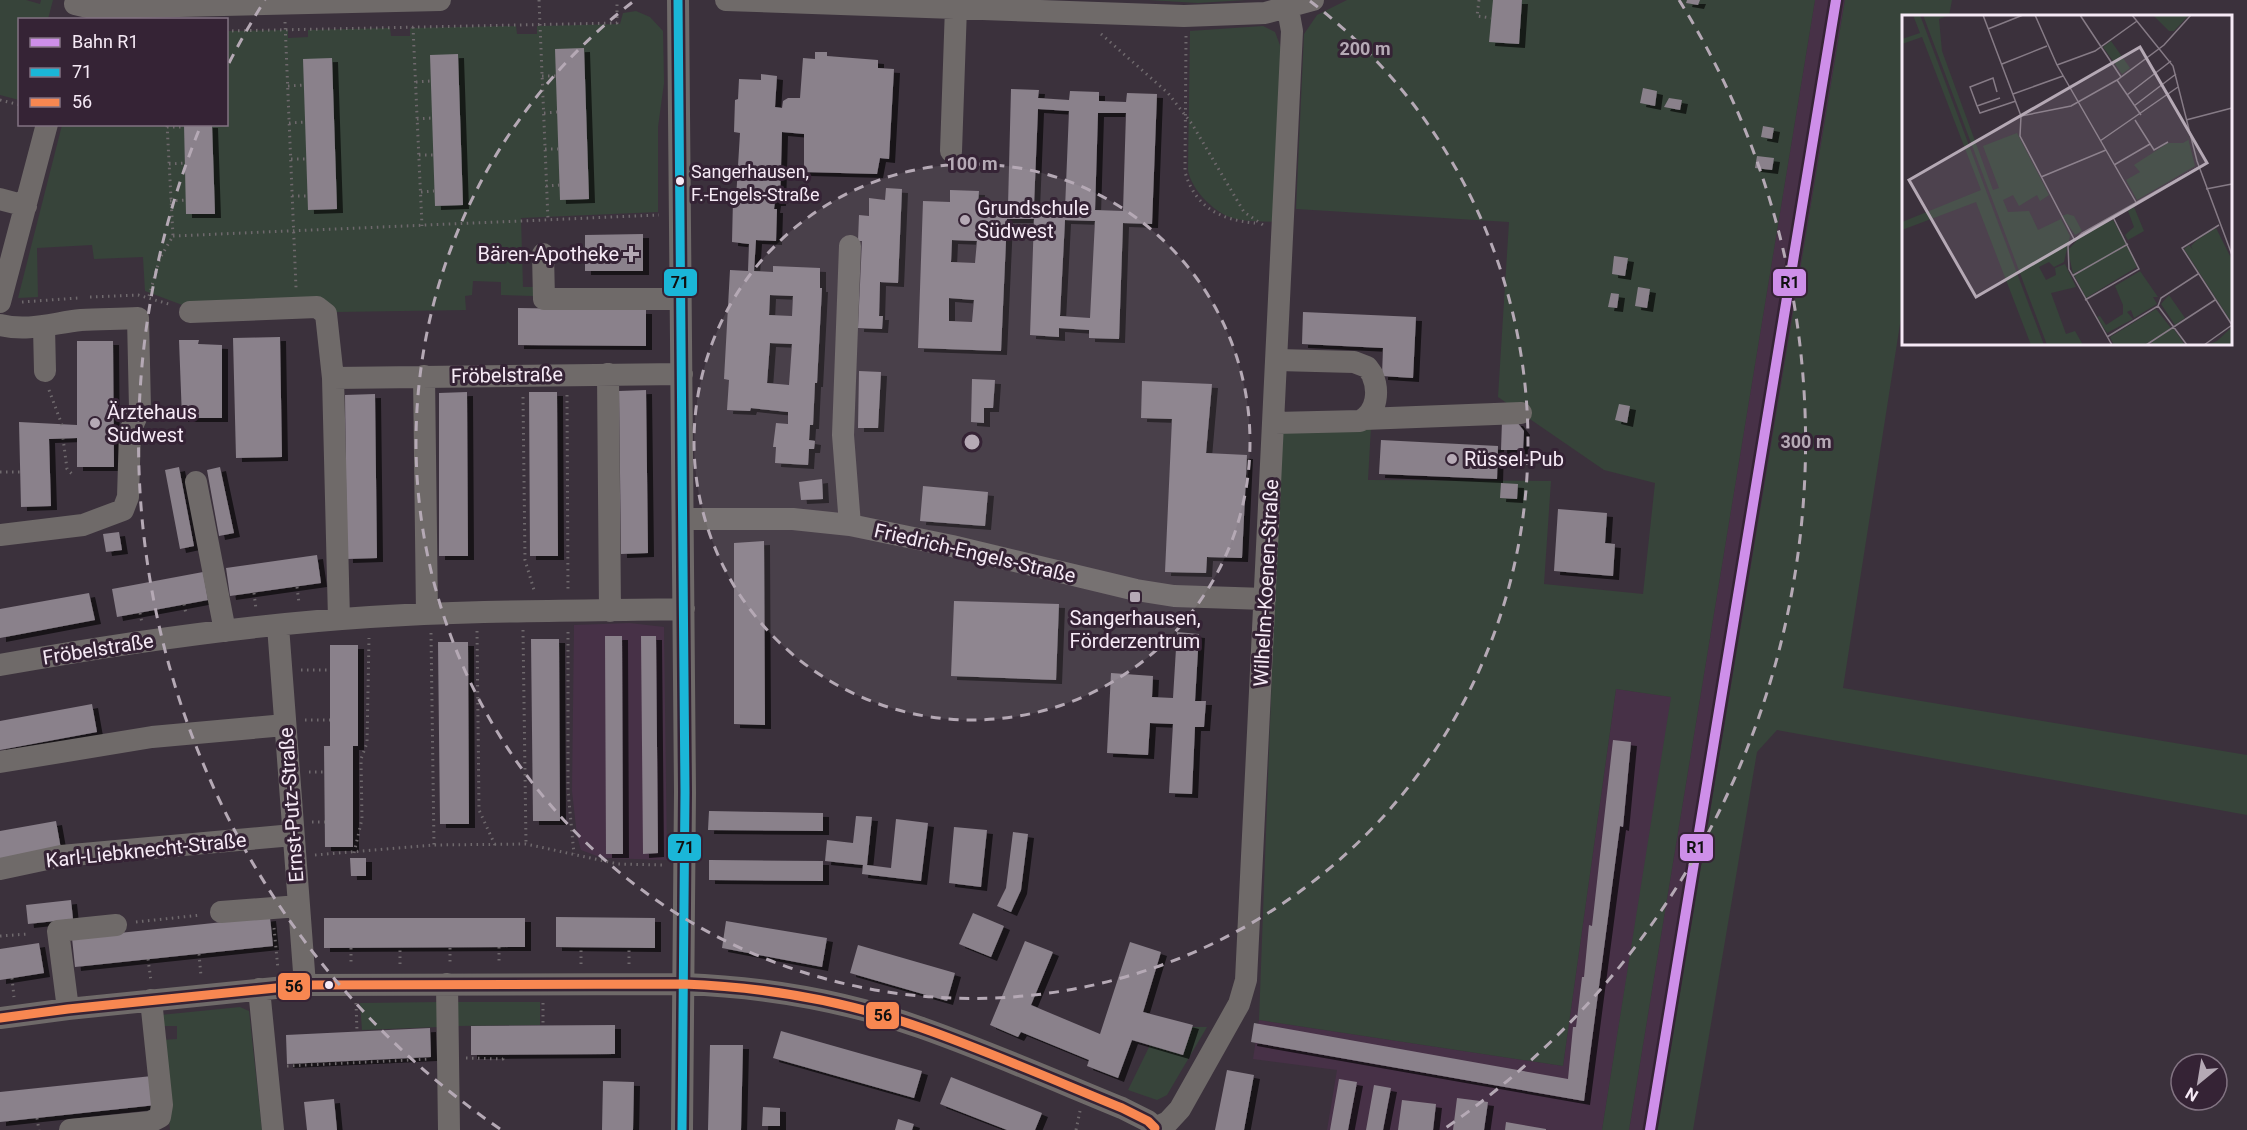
<svg xmlns="http://www.w3.org/2000/svg" width="2247" height="1130" font-family="Roboto,sans-serif">
<style>
.built{fill:#473147}
.green{fill:#37443a}
.building{fill:#8a818b;fill-rule:evenodd;filter:url(#shadow)}
.lines{fill:none;stroke-linecap:round;stroke-linejoin:round}
.path{stroke:#6f696d;stroke-width:3;stroke-dasharray:1.5 4.5;stroke-linecap:butt}
.minor{stroke:#6f6a69;stroke-width:22}
.bus-1-casing{stroke:#352335;stroke-width:14}
.bus-2-casing{stroke:#352335;stroke-width:14}
.bus-1{stroke:#1ab6d8;stroke-width:9}
.bus-2{stroke:#f88751;stroke-width:9}
.rail-1-casing{stroke:#352335;stroke-width:15}
.rail-1{stroke:#ce8fe9;stroke-width:10}
.ring{fill:none;stroke:#b5a9b5;stroke-width:3;stroke-dasharray:10 8}
.bus-dot{fill:#f6eaf6;stroke:#352335;stroke-width:2}
.poi-dot{fill:#b5a9b5;stroke:#352335;stroke-width:2}
.labels{text-anchor:middle;stroke-width:6;stroke-linejoin:round;paint-order:stroke}
.bus-label{font-size:18px;fill:#f6eaf6;stroke:#352335;text-anchor:start}
.poi-label{font-size:20px;fill:#f6eaf6;stroke:#352335;text-anchor:start}
.street-label{font-size:20px;fill:#f6eaf6;stroke:#352335}
.inset-road{fill:none;stroke:#867b86;stroke-width:1.5}
.view{fill:#b5a9b5;fill-opacity:0.15;stroke:#b5a9b5;stroke-width:3}
.inset-edge{fill:none;stroke:#f6eaf6;stroke-width:3}
.centre{fill:#b5a9b5;stroke:#352335;stroke-width:3}
.ring-label{font-size:18px;text-anchor:middle;font-weight:bold;fill:#b5a9b5;stroke:#352335;stroke-width:6;stroke-linejoin:round;paint-order:stroke}
.line-badge{stroke:#352335;stroke-width:2}
.pale-badge-label{font-size:16px;text-anchor:middle;font-weight:bold;fill:#111}
</style>
<defs>
<filter id="shadow"><feDropShadow dx="6" dy="4" stdDeviation="0" flood-color="#0009"/></filter>
</defs>
<rect width="100%" height="100%" fill="#3b313c"/>
<path class="built" d="M1815,0H1845L1657,1130H1629Z
M630,623L664,627L667,860L602,858L581,850L577,836L572,791L574,625Z
M1616,689L1672,697L1602,1130H1327L1337,1070L1253,1059L1259,1020L1563,1066Z"/>
<path class="green" d="M0,0H26L40,4L41,0H53L48,19L20,20L19,100L0,95Z
M1148,0H1246L1198,3Z
M1347,0H1815L1629,1130H1602L1671,697L1616,689L1563,1066L1259,1020L1281,430L1371,427L1368,480L1551,481L1544,584L1643,594L1655,483L1604,470L1498,397L1509,222L1296,209L1304,34L1317,15Z
M1845,0H1952L1949,16H1904L1903,305L1843,688L2247,755V815L1777,730L1757,752L1693,1130H1657Z
M636,11L650,17L663,31L664,83L658,127V212L521,218L523,287H537L533,296L501,295V282L473,281L472,295L465,296L466,310L337,312L193,309L145,291L143,257L94,259L92,245L37,248L38,297L18,298L62,125L226,124L227,31L288,30V38L308,37V30L390,28L391,36H410V28L516,26L517,34H537V26L620,24L623,13Z
M1263,26L1275,32L1281,48L1279,222C1265,221 1250,222 1236,219C1216,215 1191,190 1188,170L1190,31Z
M439,1002V1027L362,1030L360,1003Z
M457,1002H540V1025L457,1026Z
M240,1007L249,1011L262,1130H170L162,1040L177,1039V1026H161L160,1015Z
M1192,1027H1207L1167,1095L1157,1100L1128,1090L1150,1045L1183,1055Z"/>
<path class="building" d="M1493,0H1522L1519,44L1489,42Z
M1687,0H1700L1698,5L1686,3Z
M584,48L589,199L560,200L555,49Z
M815,52H827V56L878,60V68L894,69L889,159L880,158L877,174L804,172V134L782,132L780,202H775L774,209H777L776,241L756,240L754,271L773,272V266L820,268V288H822L817,383H815L813,425H810L809,440L815,441L814,449H809L808,465L775,463L776,447H773L776,423L788,424V412L751,408L750,411L727,410L729,380L724,379L730,270L748,271L749,244L732,242L733,199H736L740,133L734,132L735,100L738,99L739,79L761,80V74L777,76L775,107L782,108L783,101L788,98H800L803,58L815,59ZM770,295L793,296L792,316L769,315ZM770,343L792,344L789,385L767,383Z
M458,54L463,205L435,206L430,55Z
M332,58L337,209L308,210L303,59Z
M1643,88L1657,91L1655,106L1640,103Z
M1011,89L1039,90L1038,98L1069,100L1070,91L1099,92V101L1126,102L1127,93L1157,94L1152,224L1123,223L1119,339L1089,338V330L1059,328V337L1030,335L1034,219H1007L1001,351L918,348L923,201L950,202V190L979,191L978,204L1008,206ZM1038,109L1069,111L1065,209L1034,205ZM1098,113H1126L1123,211L1095,210ZM1065,220L1095,221L1090,318L1060,316ZM952,240L977,241L975,263L951,262ZM949,298L974,300L972,322L949,321Z
M1669,98L1682,100L1680,110L1664,107Z
M184,124H212L215,214H186Z
M1763,126L1774,128L1772,139L1761,137Z
M1757,156L1774,158L1772,170L1755,168Z
M886,188L902,189L898,283L880,282L879,316H883L882,329L858,328L862,241H858L859,215L869,216V198L885,200Z
M643,234V271H585V235Z
M1614,256L1628,258L1625,276L1612,274Z
M1638,287L1650,289L1647,308L1635,306Z
M1611,293L1619,294L1617,308L1608,307Z
M518,308L646,310V346L518,345Z
M1303,312L1416,317L1413,378L1382,376L1383,348L1302,344Z
M280,337L282,457L236,458L233,338Z
M179,340H199L198,344L222,345V418H182Z
M77,341H113L114,467H77V438L49,439L51,506L21,507L19,422L77,425Z
M859,371L881,372L878,428H858Z
M972,379L995,380L993,408H984V423L971,422Z
M1142,381L1212,384L1206,453L1247,455L1242,558L1207,557L1206,573L1165,572L1172,419L1141,418Z
M646,390L648,553L621,554L619,391Z
M467,392L468,556H439V393Z
M529,392H557L558,556H530Z
M375,394L377,558L347,559L345,395Z
M1619,404L1630,406L1627,423L1615,420Z
M1502,421L1517,422L1524,431L1523,450H1501Z
M1381,440L1498,446L1497,479L1379,474Z
M179,467L194,546L180,549L165,470Z
M220,467L234,533L219,536L207,470Z
M822,479L823,499L801,500L799,482Z
M1501,483L1518,484L1517,499L1500,498Z
M923,486L988,492L985,526L920,521Z
M1558,509L1607,513L1605,543L1615,544L1613,576L1554,571Z
M119,532L122,550L106,552L103,534Z
M764,541L765,725L734,724V543Z
M317,555L321,583L230,596L226,568Z
M203,572L208,600L117,617L112,589Z
M89,593L95,620L0,638V609Z
M954,601L1059,604L1056,680L951,676Z
M1177,632L1199,634L1195,701H1206L1204,727H1195L1192,794L1169,793L1173,724L1150,723L1148,755L1107,753L1111,673L1153,676L1152,697L1173,698Z
M605,636H622L623,854H606Z
M641,636H656L658,853L643,854Z
M531,639H559L560,821H533Z
M438,642H468L469,824H440Z
M330,645H358V746H353V847H325L324,746H330Z
M92,704L97,732L0,750V721Z
M1613,740L1631,742L1623,827L1620,826L1584,1101L1251,1042L1254,1023L1568,1079L1573,1027H1576L1582,977H1584L1589,925L1592,926Z
M709,811L823,813V831L708,830Z
M856,816L872,817L867,865L891,868L896,819L928,823L921,881L862,874L863,865L825,861L827,840L853,843Z
M56,821L61,849L0,861V831Z
M954,827L987,830L981,887L949,883Z
M1013,832L1028,834L1021,890L1011,912L997,906L1006,888Z
M350,858H366V876H351Z
M709,860L823,861V881L709,880Z
M71,900L73,919L28,924L26,905Z
M973,913L1004,926L991,957L959,944Z
M270,917L273,946L75,967L72,938Z
M556,917L655,918V948L556,947Z
M324,918H525V947L324,948Z
M726,921L827,938L822,967L722,948Z
M1025,941L1053,952L1031,1005L1100,1034L1130,942L1161,952L1143,1012L1193,1025L1183,1055L1132,1040L1118,1078L1087,1066L1089,1060L1021,1032L1018,1037L990,1025Z
M39,943L44,973L0,980V949Z
M858,945L955,973L947,1001L850,973Z
M615,1025V1054L471,1055V1026Z
M430,1028L431,1057L287,1064L286,1035Z
M781,1031L922,1071L914,1098L773,1058Z
M710,1045H743L741,1130H708Z
M1227,1070L1254,1075L1244,1130H1215Z
M152,1076L156,1105L0,1122V1092Z
M951,1077L1042,1113L1035,1130H1007L940,1104Z
M1339,1079L1357,1082L1348,1130H1330Z
M603,1081L634,1082L633,1130H602Z
M1374,1085L1391,1088L1383,1130H1366Z
M1457,1098L1488,1102L1484,1130H1453Z
M334,1099L337,1130H307L304,1102Z
M1402,1100L1436,1104L1433,1130H1398Z
M763,1107L780,1108V1126H762Z
M898,1119L914,1124L912,1130H895Z
M1506,1122L1546,1129V1130H1505Z"/>
<g class="lines">
<path class="path" d="M539,0L548,220
M1479,0L1477,16L1491,18
M285,22L296,288
M413,27L422,226
M226,31L617,23V0
M1101,34L1168,93L1192,124L1244,212L1263,225
M1186,36L1185,172C1195,207 1220,220 1255,223
M542,76H556
M416,82L431,81
M288,86L304,85
M0,100L20,105
M544,113L557,112
M417,119L432,118
M289,123L305,122
M167,127H184
M545,149H558
M419,155H433
M291,159H306
M169,164L185,163
M546,186L560,185
M421,192L434,191
M292,196H307
M170,201L186,200
M173,236L659,215
M149,296L160,258L173,236L167,124
M90,297L138,295L172,305
M22,302L78,298
M49,390L62,425
M567,395L568,592
M523,397L525,560L534,590
M63,438L67,469L72,474
M0,472H20
M297,587L299,603
M254,593L256,609
M184,604L186,614
M140,613L142,623
M523,630L526,844
M477,631L479,810L495,845
M568,632V791L574,854
M431,633L434,845
M301,670H331
M305,720H330
M309,772H325
M312,822H325
M354,853L362,819L361,759L367,743L369,638
M315,855L434,845L526,844L618,864L663,865
M136,922L201,915
M274,928L278,969
M0,936L28,934
M499,947V963
M351,948V964
M450,948V964
M199,954L201,976
M148,959L151,981
M400,964V948
M581,964V947
M629,964V948
M12,978L14,997
M356,1003L357,1031
M543,1003V1026
M466,1058L503,1059V1055
M287,1066L430,1059
M37,1118L39,1130
M1076,1130L1080,1111"/>
<path class="minor" d="M678,0L685,792L682,1130
M726,0L1184,16L1265,13L1313,0
M75,4L92,8L440,0
M951,151L956,7
M0,199L26,206
M850,246L843,435L850,525
M543,254L544,299H679
M0,302L47,124
M190,312L317,307L326,314L333,378L339,619
M0,325C28,332 53,323 81,320C100,319 119,319 138,318L140,409L130,431L128,497L123,510L83,525L0,535
M44,327L45,371
M608,374L610,611
M424,376L427,614
M333,378L682,374
M1364,419L1521,413
M1275,423L1360,421C1378,412 1379,390 1372,374L1367,367L1354,362L1278,360
M196,482L225,631
M683,519H793L850,525L952,546L1136,590L1174,596L1265,599
M278,626L305,985
M0,665C122,643 246,625 370,617C474,610 579,611 684,609
M0,762L152,737L285,725
M0,869L61,856L293,835
M221,912L299,906
M447,984L449,1130
M259,989L273,1130
M68,1009L58,931L116,925
M0,1018L68,1009L305,985L684,984C764,987 846,1001 922,1028C990,1052 1056,1081 1122,1108L1148,1121L1155,1128
M1155,1128L1168,1122L1180,1109L1239,1004L1246,980L1292,31L1288,9
M70,1130L150,1122L160,1117L162,1105L151,1000"/>
<defs>
<path id="bus-1" d="M678,0L685,792L682,1130"/>
<path id="bus-2" d="M0,1018L68,1009L305,985L684,984C764,987 846,1001 922,1028C990,1052 1056,1081 1122,1108L1148,1121L1155,1128"/>
</defs>
<use href="#bus-1" class="bus-1-casing"/>
<use href="#bus-2" class="bus-2-casing"/>
<use href="#bus-1" class="bus-1"/>
<use href="#bus-2" class="bus-2"/>
<defs>
<path id="rail-1" d="M1650,1130L1836,0"/>
</defs>
<use href="#rail-1" class="rail-1-casing"/>
<use href="#rail-1" class="rail-1"/>
</g>
<circle cx="972" cy="442" r="278" fill="#b5a9b5" fill-opacity=".12"/>
<g class="ring">
<circle cx="972" cy="442" r="278"/>
<path d="M1310 1A556 556 0 1 1 634 1"/>
<path d="M500 1129A834 834 0 0 1 199 130M229 63A834 834 0 0 1 265 0M1679 0A834 834 0 0 1 1444 1129"/>
</g>
<g class="bus-dot">
<circle cx="680" cy="181" r="5"/>
<circle cx="329" cy="985" r="5"/>
</g>
<g class="poi-dot">
<circle cx="965" cy="220" r="6"/>
<path d="M628 245h6v6h6v6h-6v6h-6v-6h-6v-6h6z"/>
<circle cx="95" cy="423" r="6"/>
<circle cx="1452" cy="459" r="6"/>
<rect x="1129" y="591" width="12" height="12" rx="3"/>
</g>
<g class="labels">
<g class="bus-label">
<text x="691" y="178">Sangerhausen,<tspan x="691" dy="23">F.-Engels-Straße</tspan></text>
</g>
<g class="poi-label">
<text x="977" y="215">Grundschule<tspan x="977" dy="23">Südwest</tspan></text>
<text x="619" y="261" text-anchor="end">Bären-Apotheke</text>
<text x="107" y="419">Ärztehaus<tspan x="107" dy="23">Südwest</tspan></text>
<text x="1464" y="466">Rüssel-Pub</text>
<text x="1135" y="625" text-anchor="middle">Sangerhausen,<tspan x="1135" dy="23">Förderzentrum</tspan></text>
</g>
<g class="street-label">
<text transform="translate(507 375) rotate(-1)" y="7">Fröbelstraße</text>
<text transform="translate(975 553) rotate(13)" y="7">Friedrich-Engels-Straße</text>
<text transform="translate(1266 583) rotate(-87)" y="7">Wilhelm-Koenen-Straße</text>
<text transform="translate(98 649) rotate(-9)" y="7">Fröbelstraße</text>
<text transform="translate(291 805) rotate(-94)" y="7">Ernst-Putz-Straße</text>
<text transform="translate(146 850) rotate(-6)" y="7">Karl-Liebknecht-Straße</text>
</g>
</g>
<g transform="translate(1902 15)">
<rect width="330" height="330" fill="#3b313c"/>
<path d="M11,0H18L142,330H129L74,187L0,215V207L79,175L20,22L0,29V24L18,18ZM21,0H48L37,4L40,36L91,175L97,173L81,131L115,118L147,180L138,186L135,180L117,191L111,180L101,185L106,197L127,196L136,215L159,204L168,221L162,247L152,252L147,247L137,252L144,265L154,260L153,253L163,249L174,272L149,278L164,319L173,316L181,330H145ZM251,0H287L272,16H267ZM209,26L228,53L220,59L201,32ZM285,119L293,151L235,185L224,165L238,157L232,150L266,128H281L286,125ZM232,192L242,216L226,225L223,220L232,212L226,196ZM165,199L172,201L180,216L173,220L160,201ZM211,205L224,229L207,240L225,230L235,252L184,283L172,260L194,247L171,259L166,235L181,219ZM314,213L330,245V308L282,234L287,230L291,235L289,231L295,225ZM238,256L256,282H251L255,289L232,303L229,295L225,297L231,304L205,318L195,302L198,301L204,310L221,299V290L213,271ZM267,280L283,303L273,310L259,289ZM254,294L269,313L244,329L212,330L208,322ZM330,312V330H305L315,326ZM271,313L283,330H249L251,326Z" fill="#37443a"/>
<path class="inset-road" d="M81,0L119,101M133,0L155,50L235,189M178,0L219,62M230,0L271,51L295,146L330,240M86,14L121,0M100,49L145,31M155,50L193,36L235,6M215,65L239,100M111,79L161,61M225,80L269,46M98,83L75,91L78,98L114,86M75,91L68,72L91,63L95,77M232,91L274,59M119,101L169,91L215,65L262,30L289,0M119,101L118,121L172,224M233,105L252,135L266,127M284,105L330,93M198,126L276,72M330,146V167M212,150L248,129M139,162L204,135M304,174L330,169M317,210L280,233L330,310M170,261L226,229M183,285L237,254L211,202M256,291L285,330M205,322L256,291L259,283L296,259M210,330L167,254L166,231L180,218L297,152M244,330L313,285M302,330L330,310"/>
<path class="view" d="M238,32L305,148L74,282L7,165Z"/>
<rect width="330" height="330" class="inset-edge"/>
</g>
<circle cx="972" cy="442" r="9" class="centre"/>
<g class="ring-label">
<text x="1365" y="55">200 m</text>
<text x="972" y="170">100 m</text>
<text x="1806" y="448">300 m</text>
</g>
<g class="line-badge">
<rect x="1772" y="268" width="35" height="29" rx="6" fill="#ce8fe9"/>
<rect x="663" y="268" width="35" height="29" rx="6" fill="#1ab6d8"/>
<rect x="1679" y="833" width="35" height="29" rx="6" fill="#ce8fe9"/>
<rect x="667" y="833" width="35" height="29" rx="6" fill="#1ab6d8"/>
<rect x="277" y="972" width="34" height="29" rx="6" fill="#f88751"/>
<rect x="865" y="1001" width="35" height="29" rx="6" fill="#f88751"/>
</g>
<g class="pale-badge-label">
<text x="1790" y="288">R1</text>
<text x="680" y="288">71</text>
<text x="1696" y="853">R1</text>
<text x="685" y="853">71</text>
<text x="294" y="992">56</text>
<text x="883" y="1021">56</text>
</g>
<rect x="18" y="18" width="210" height="108" fill="#352335" stroke="#827382" stroke-width="1.5"/>
<rect x="30" y="38" width="30" height="9" fill="#ce8fe9" stroke="#827382" stroke-width="1.5"/>
<text x="72" y="48" font-size="18" fill="#f6eaf6">Bahn R1</text>
<rect x="30" y="68" width="30" height="9" fill="#1ab6d8" stroke="#827382" stroke-width="1.5"/>
<text x="72" y="78" font-size="18" fill="#f6eaf6">71</text>
<rect x="30" y="98" width="30" height="9" fill="#f88751" stroke="#827382" stroke-width="1.5"/>
<text x="72" y="108" font-size="18" fill="#f6eaf6">56</text>
<g transform="translate(2199 1082) rotate(210)"><circle r="28" fill="#352335" stroke="#827382" stroke-width="1.5"/>
<path d="M0-4.5L10 22L0 15L-10 22Z" fill="#b5a9b5"/>
<text y="-9" font-size="16" font-weight="bold" text-anchor="middle" fill="#f6eaf6">N</text>
</g>
</svg>
